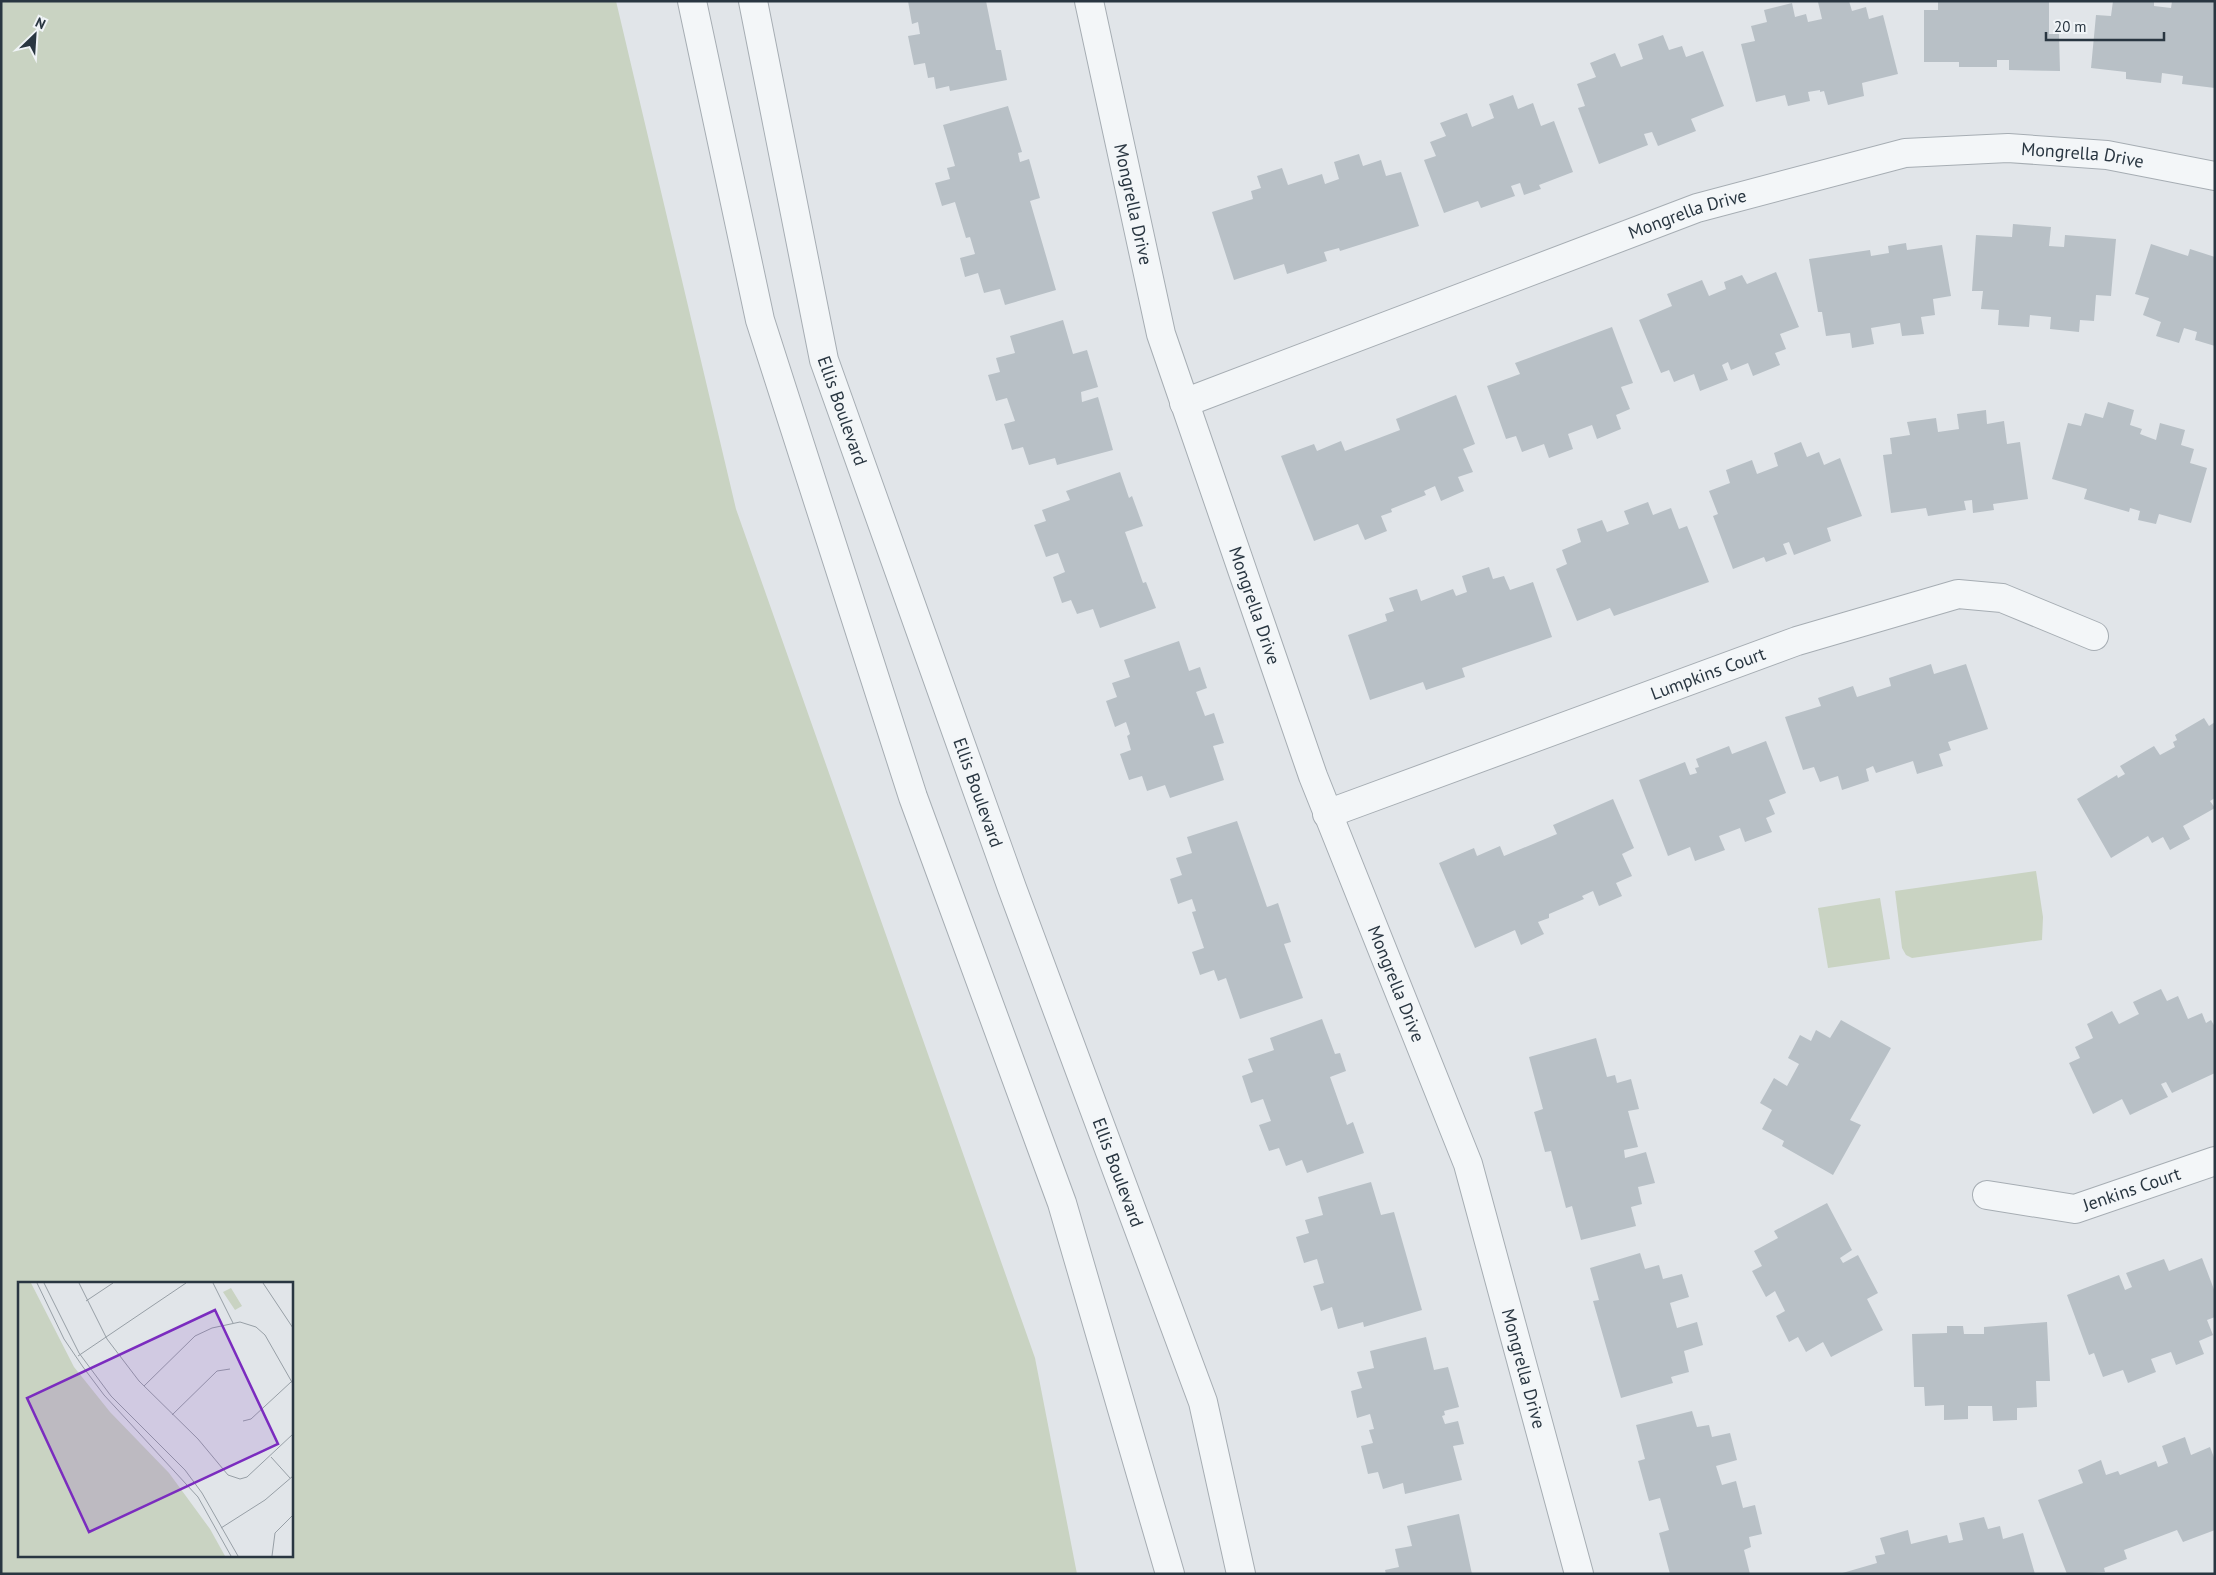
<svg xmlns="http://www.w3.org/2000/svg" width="2216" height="1575" font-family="'PT Sans',sans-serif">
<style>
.green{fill:#c9d3c2;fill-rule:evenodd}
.building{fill:#b8c0c6}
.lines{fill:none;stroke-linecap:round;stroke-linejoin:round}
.minor-casing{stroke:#a6adb3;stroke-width:30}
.tertiary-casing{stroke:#a6adb3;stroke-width:30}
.minor{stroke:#f3f6f8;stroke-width:28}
.tertiary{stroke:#f3f6f8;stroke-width:28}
.labels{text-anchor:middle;stroke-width:5;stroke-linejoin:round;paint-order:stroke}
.street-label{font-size:18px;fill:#293641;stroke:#f0f4f7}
.inset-road{fill:none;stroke:#979fa6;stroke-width:1}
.view{fill:#7b2cbf;fill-opacity:0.15;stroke:#7b2cbf;stroke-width:2.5}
.inset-edge{fill:none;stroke:#293641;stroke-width:2.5}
</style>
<rect width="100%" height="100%" fill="#e1e5e9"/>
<path class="green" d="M1,1H616L736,509L1035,1358L1077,1574H1ZM19,1284H291V1556H19Z
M2036,871L2043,917L2042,940L1912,958L1906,955L1902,948L1895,891Z
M1880,898L1890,959L1828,968L1818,908Z"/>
<path class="building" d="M908,1H986L996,50H1001L1007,80L950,91L949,86L936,89L934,77L928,78L925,63L914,65L908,36L920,34L918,22L912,24Z
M1849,1L1852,11L1866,7L1869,19L1883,15L1898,74L1862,83L1864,96L1828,105L1824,91L1820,92V90L1808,92L1810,101L1788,106L1785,95L1756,102L1741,44L1755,41L1751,26L1767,22L1764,10L1792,3L1795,17L1806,14L1808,22L1822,19L1818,2Z
M1938,1H2049V34H2059L2060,71L2009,70V60H1997V67H1959V62H1924V10H1938Z
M2113,1H2154V6L2171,8L2172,1H2215V88L2182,84L2183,76L2162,73L2161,83L2126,79V72L2091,68L2096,15L2111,16Z
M1663,35L1669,50L1682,46L1686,57L1703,51L1724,106L1691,119L1696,131L1658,146L1652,132L1644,134L1648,145L1599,164L1578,108L1585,106L1577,84L1596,77L1590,63L1615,53L1621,67L1643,59L1638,44Z
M1513,95L1518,109L1533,103L1541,126L1554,121L1573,172L1539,185L1541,189L1524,195L1520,183L1511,186L1515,196L1481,208L1478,201L1444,213L1424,160L1436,156L1430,142L1446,136L1440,123L1467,113L1472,127L1494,118L1489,104Z
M1008,106L1022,152L1018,153L1020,162L1029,159L1040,198L1030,201L1056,290L1005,305L1000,289L984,293L978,273L965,277L960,258L975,254L970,237L966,238L955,202L942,206L935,183L950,179L947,168L955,166L943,125Z
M1359,154L1363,166L1381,160L1386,176L1401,172L1419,226L1340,251L1339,248L1324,252L1327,261L1287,274L1284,264L1234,280L1212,212L1253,199L1251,191L1261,188L1257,176L1282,168L1288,185L1322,174L1325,184L1339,179L1334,162Z
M2013,224L2051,227L2049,246L2064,247L2065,235L2116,239L2111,296L2096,295L2094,321L2080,320L2079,332L2050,329L2051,317L2030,315L2029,327L1998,325L1999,310L1981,309L1983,291H1972L1976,235L2012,237Z
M1906,243L1907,250L1942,245L1951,296L1933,299L1935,315L1921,317L1924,334L1902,336L1900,323L1871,328L1874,344L1852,348L1850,333L1826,336L1822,312H1818L1809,259L1870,250L1871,256L1889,253L1888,246Z
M2151,244L2188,256L2190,249L2215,257V346L2195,340L2197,332L2184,328L2179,343L2156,336L2161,322L2143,315L2149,298L2135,294Z
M1776,272L1799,327L1780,334L1786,349L1775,353L1780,365L1753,376L1748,363L1731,370L1728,362L1722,365L1728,380L1700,391L1694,374L1674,382L1669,370L1661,373L1639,320L1672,306L1667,294L1702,280L1709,296L1726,289L1724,282L1742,275L1747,284Z
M1063,320L1073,354L1087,350L1098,387L1081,392L1082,402L1098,397L1113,450L1057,465L1055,458L1029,465L1023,447L1012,450L1004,424L1015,421L1007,398L996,401L988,375L1000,372L996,358L1015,353L1010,336Z
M1612,327L1633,383L1621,387L1630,409L1616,415L1621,429L1597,439L1592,425L1568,434L1573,449L1549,458L1544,444L1522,452L1516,436L1506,439L1487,386L1520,374L1515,363Z
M1456,395L1475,444L1463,449L1473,472L1458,477L1464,491L1441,501L1435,486L1424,491L1426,495L1391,509L1392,512L1381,516L1387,531L1365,540L1358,524L1314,541L1281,456L1314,444L1317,451L1341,441L1345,451L1400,430L1396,419Z
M2108,402L2134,410L2130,425L2142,429L2140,434L2156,440L2160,423L2185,430L2181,445L2194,449L2190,463L2207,468L2191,523L2159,514L2156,524L2138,520L2140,511L2130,508L2129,512L2084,499L2087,489L2052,479L2068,423L2081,426L2085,413L2103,418Z
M1986,410L1987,424L2004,421L2007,444L2020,442L2028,499L1993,504L1994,510L1973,513L1972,500L1964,501L1966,510L1928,516L1926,508L1891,513L1883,455L1892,454L1890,438L1910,435L1907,422L1936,418L1938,432L1959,429L1957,414Z
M1801,442L1807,457L1819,452L1824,465L1840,458L1862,516L1827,528L1831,541L1794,555L1789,542L1783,544L1787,554L1766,562L1764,557L1733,569L1713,516L1718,514L1709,491L1730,483L1726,470L1752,460L1757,474L1778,466L1774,453Z
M1120,472L1129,498L1132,496L1143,526L1125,532L1143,583L1146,582L1156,608L1100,628L1093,609L1077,614L1071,600L1062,603L1053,577L1065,572L1058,553L1046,557L1034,525L1046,521L1042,510L1070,500L1066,491Z
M1648,502L1653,515L1671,508L1679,529L1687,526L1709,582L1614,616L1610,608L1577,621L1556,569L1567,564L1562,550L1581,542L1577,529L1602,520L1607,532L1629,524L1624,511Z
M1489,567L1493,579L1504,576L1510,590L1533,582L1552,637L1462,668L1465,677L1426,690L1423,682L1370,700L1348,635L1387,621L1385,614L1394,611L1389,598L1417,589L1421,601L1453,589L1456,596L1467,592L1462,576Z
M1179,641L1189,671L1200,667L1207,688L1196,692L1205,716L1214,713L1224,743L1213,746L1224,780L1170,798L1165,785L1147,791L1142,776L1129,780L1120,754L1131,750L1127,736L1130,734L1126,722L1115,727L1106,701L1117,697L1112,683L1130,677L1124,660Z
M1931,664L1934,674L1966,664L1988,729L1948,742L1951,750L1939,754L1943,766L1917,774L1913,761L1876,773L1873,766L1866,769L1869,781L1842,790L1838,776L1820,782L1814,767L1803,770L1785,717L1821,706L1818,698L1853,686L1857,697L1891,686L1889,678Z
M2204,718L2209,726L2215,722V798L2210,801L2215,808L2183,826L2190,839L2170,850L2163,837L2152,843L2148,836L2111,858L2077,799L2117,775L2118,778L2125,774L2120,766L2154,746L2160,755L2175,747L2173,742L2177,740L2175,735Z
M1766,741L1786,793L1769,800L1775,814L1766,818L1772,832L1745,842L1740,828L1719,836L1725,850L1695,861L1690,847L1668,856L1639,780L1685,762L1690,775L1697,773L1695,768L1699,767L1696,759L1729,746L1732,754Z
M1613,799L1634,848L1622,854L1632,876L1616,883L1622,896L1599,906L1593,891L1582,896L1584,899L1549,914V918L1538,922L1544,934L1521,945L1515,930L1475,948L1439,863L1474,848L1477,856L1500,846L1504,856L1557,834L1553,825Z
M1237,821L1267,907L1278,903L1291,942L1284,944L1303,998L1240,1019L1226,978L1218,981L1214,970L1200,975L1192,952L1204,948L1192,912L1196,911L1192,899L1178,904L1170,879L1182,875L1176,858L1192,853L1187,837Z
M2161,989L2167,1001L2178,996L2188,1019L2202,1013L2206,1023L2211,1020L2215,1027V1073L2172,1093L2166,1082L2161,1084L2168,1097L2130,1115L2122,1099L2093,1114L2069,1063L2080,1058L2075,1047L2093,1038L2087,1024L2112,1011L2119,1024L2139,1014L2133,1002Z
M1322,1019L1335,1054L1340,1053L1346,1071L1330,1077L1347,1125L1353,1122L1364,1153L1307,1173L1302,1160L1286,1166L1279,1148L1269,1151L1259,1125L1271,1121L1263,1099L1251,1103L1242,1076L1253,1072L1248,1059L1274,1050L1270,1038Z
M1841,1020L1891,1048L1850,1120L1861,1125L1833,1175L1782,1146L1784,1141L1762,1129L1772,1110L1760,1103L1774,1078L1787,1086L1799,1064L1788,1058L1800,1035L1811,1041L1816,1030L1830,1038Z
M1596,1038L1607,1077L1615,1075L1617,1083L1631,1079L1639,1109L1628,1111L1638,1147L1624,1150L1625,1158L1646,1152L1655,1183L1638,1187L1642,1204L1631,1207L1636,1226L1581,1240L1572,1206L1566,1208L1551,1151L1545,1152L1534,1112L1543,1109L1529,1057Z
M1371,1182L1381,1215L1394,1212L1422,1310L1364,1327L1363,1322L1338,1329L1332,1307L1321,1311L1313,1286L1324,1283L1317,1259L1304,1263L1296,1237L1309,1233L1305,1220L1323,1215L1318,1197Z
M1827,1203L1852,1250L1840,1258L1843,1263L1858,1255L1878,1293L1867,1299L1883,1330L1831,1357L1823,1342L1806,1352L1798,1337L1789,1342L1776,1316L1785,1311L1775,1291L1766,1297L1752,1271L1762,1266L1754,1251L1778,1238L1774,1231Z
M1640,1253L1645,1269L1659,1265L1663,1279L1682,1274L1689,1297L1670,1303L1677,1328L1697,1322L1703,1345L1684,1351L1689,1372L1671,1377L1673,1383L1621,1398L1593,1301L1599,1300L1590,1268Z
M2202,1258L2215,1292V1317L2207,1320L2213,1335L2199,1341L2204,1354L2176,1365L2171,1352L2151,1359L2156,1372L2128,1383L2123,1370L2103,1377L2094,1353L2089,1355L2067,1295L2119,1275L2125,1290L2132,1287L2126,1273L2164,1259L2169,1271Z
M2047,1322L2050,1381H2036L2037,1407L2017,1408V1420L1993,1421L1992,1406H1968V1419L1944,1420V1405L1925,1406L1924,1387H1914L1912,1334L1947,1333V1326H1963L1964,1334H1984V1327Z
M1426,1337L1434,1370L1448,1367L1459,1407L1444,1411L1445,1415L1442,1416L1445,1424L1458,1421L1464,1444L1453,1446L1462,1480L1405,1494L1403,1483L1383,1489L1378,1472L1368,1474L1361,1446L1373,1443L1369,1430L1374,1429L1370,1414L1357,1418L1351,1391L1362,1388L1357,1372L1374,1368L1370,1351Z
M1692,1411L1697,1427L1709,1425L1712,1437L1730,1433L1737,1460L1716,1466L1722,1485L1736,1481L1743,1508L1755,1505L1762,1534L1749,1537L1751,1547L1744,1550L1750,1574H1670L1659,1533L1669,1530L1660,1498L1649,1501L1638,1461L1645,1459L1636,1425Z
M2185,1437L2191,1455L2210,1447L2215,1460V1530L2183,1542L2177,1530L2124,1550L2127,1559L2104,1568L2105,1572L2067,1574L2038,1500L2083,1483L2078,1470L2101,1460L2106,1475L2118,1471L2120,1475L2156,1461L2158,1467L2168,1463L2162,1446Z
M1459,1514L1472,1574H1386L1385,1570L1399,1567L1395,1549L1412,1546L1407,1526Z
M1984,1517L1988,1529L2000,1526L2003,1539L2023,1533L2035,1574H1839L1877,1563L1875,1556L1885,1554L1880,1538L1908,1530L1911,1544L1947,1535L1949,1543L1963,1540L1959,1523Z"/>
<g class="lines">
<defs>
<g id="minor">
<path id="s1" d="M1089,1L1161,334L1313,776L1468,1164L1579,1574"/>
<path id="s2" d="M1184,403L1697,208L1905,153L2008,148L2107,155L2215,176"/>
<path id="s3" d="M1327,814L1797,641L1958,594L2002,598L2094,636"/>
<path id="s4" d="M1987,1195L2075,1209L2215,1161"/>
</g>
<g id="tertiary">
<path d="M692,1L760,320L913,797L1062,1203L1170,1574"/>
<path id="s5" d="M753,1L824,360L1012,888L1203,1402L1241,1574"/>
</g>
</defs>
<use href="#minor" class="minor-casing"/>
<use href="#tertiary" class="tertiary-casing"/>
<use href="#minor" class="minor"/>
<use href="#tertiary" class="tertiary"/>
</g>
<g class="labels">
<g class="street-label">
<text dy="6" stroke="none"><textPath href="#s2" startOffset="942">Mongrella Drive</textPath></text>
<text dy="6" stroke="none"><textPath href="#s1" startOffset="208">Mongrella Drive</textPath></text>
<text dy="6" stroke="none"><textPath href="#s2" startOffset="538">Mongrella Drive</textPath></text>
<text dy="6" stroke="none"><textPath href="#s5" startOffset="420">Ellis Boulevard</textPath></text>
<text dy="6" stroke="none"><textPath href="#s1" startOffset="628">Mongrella Drive</textPath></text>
<text dy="6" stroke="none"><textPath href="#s3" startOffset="406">Lumpkins Court</textPath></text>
<text dy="6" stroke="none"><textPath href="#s5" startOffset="825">Ellis Boulevard</textPath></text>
<text dy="6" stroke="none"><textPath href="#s1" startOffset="1032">Mongrella Drive</textPath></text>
<text dy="6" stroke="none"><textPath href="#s5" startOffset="1230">Ellis Boulevard</textPath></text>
<text dy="6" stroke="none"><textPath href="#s4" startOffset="149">Jenkins Court</textPath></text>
<text dy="6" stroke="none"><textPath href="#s1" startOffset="1438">Mongrella Drive</textPath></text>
</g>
</g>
<g transform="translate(18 1282)">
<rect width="275" height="275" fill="#e1e5e9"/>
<path d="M0,1H13L56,85L92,130L151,191L192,247L207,274H0ZM213,6L224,24L217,28L205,10Z" fill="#c9d3c2"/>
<path class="inset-road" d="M19,1L46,57L65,85L86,113L180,215L213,274M26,1L61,71L93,114L167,188L184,211L220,274M61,1L89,57L121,99L180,157L210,193L222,197L229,195L275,152M195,1L215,41M245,1L275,46M68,19L95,1M60,74L168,1M126,104L177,54L194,46L222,40L238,45L247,53L275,102M154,133L199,89L212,87M225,139L233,137L273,100M253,175L272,196M203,246L247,218L275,194M254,274L257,251L275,233"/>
<path class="view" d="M197,28L260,162L71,250L9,116Z"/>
<rect width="275" height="275" class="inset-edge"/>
</g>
<rect width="2216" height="1575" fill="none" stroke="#293641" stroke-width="5"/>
<g transform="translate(35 35) rotate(25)" stroke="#f0f4f7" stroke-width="4" paint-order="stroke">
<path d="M0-4L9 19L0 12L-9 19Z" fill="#293641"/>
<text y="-8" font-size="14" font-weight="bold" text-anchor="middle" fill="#293641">N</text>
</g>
<path d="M2046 32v8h118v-8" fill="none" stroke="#293641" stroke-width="2.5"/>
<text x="2054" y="32" font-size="15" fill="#293641" stroke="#f0f4f7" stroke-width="4" paint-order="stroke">20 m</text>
</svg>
